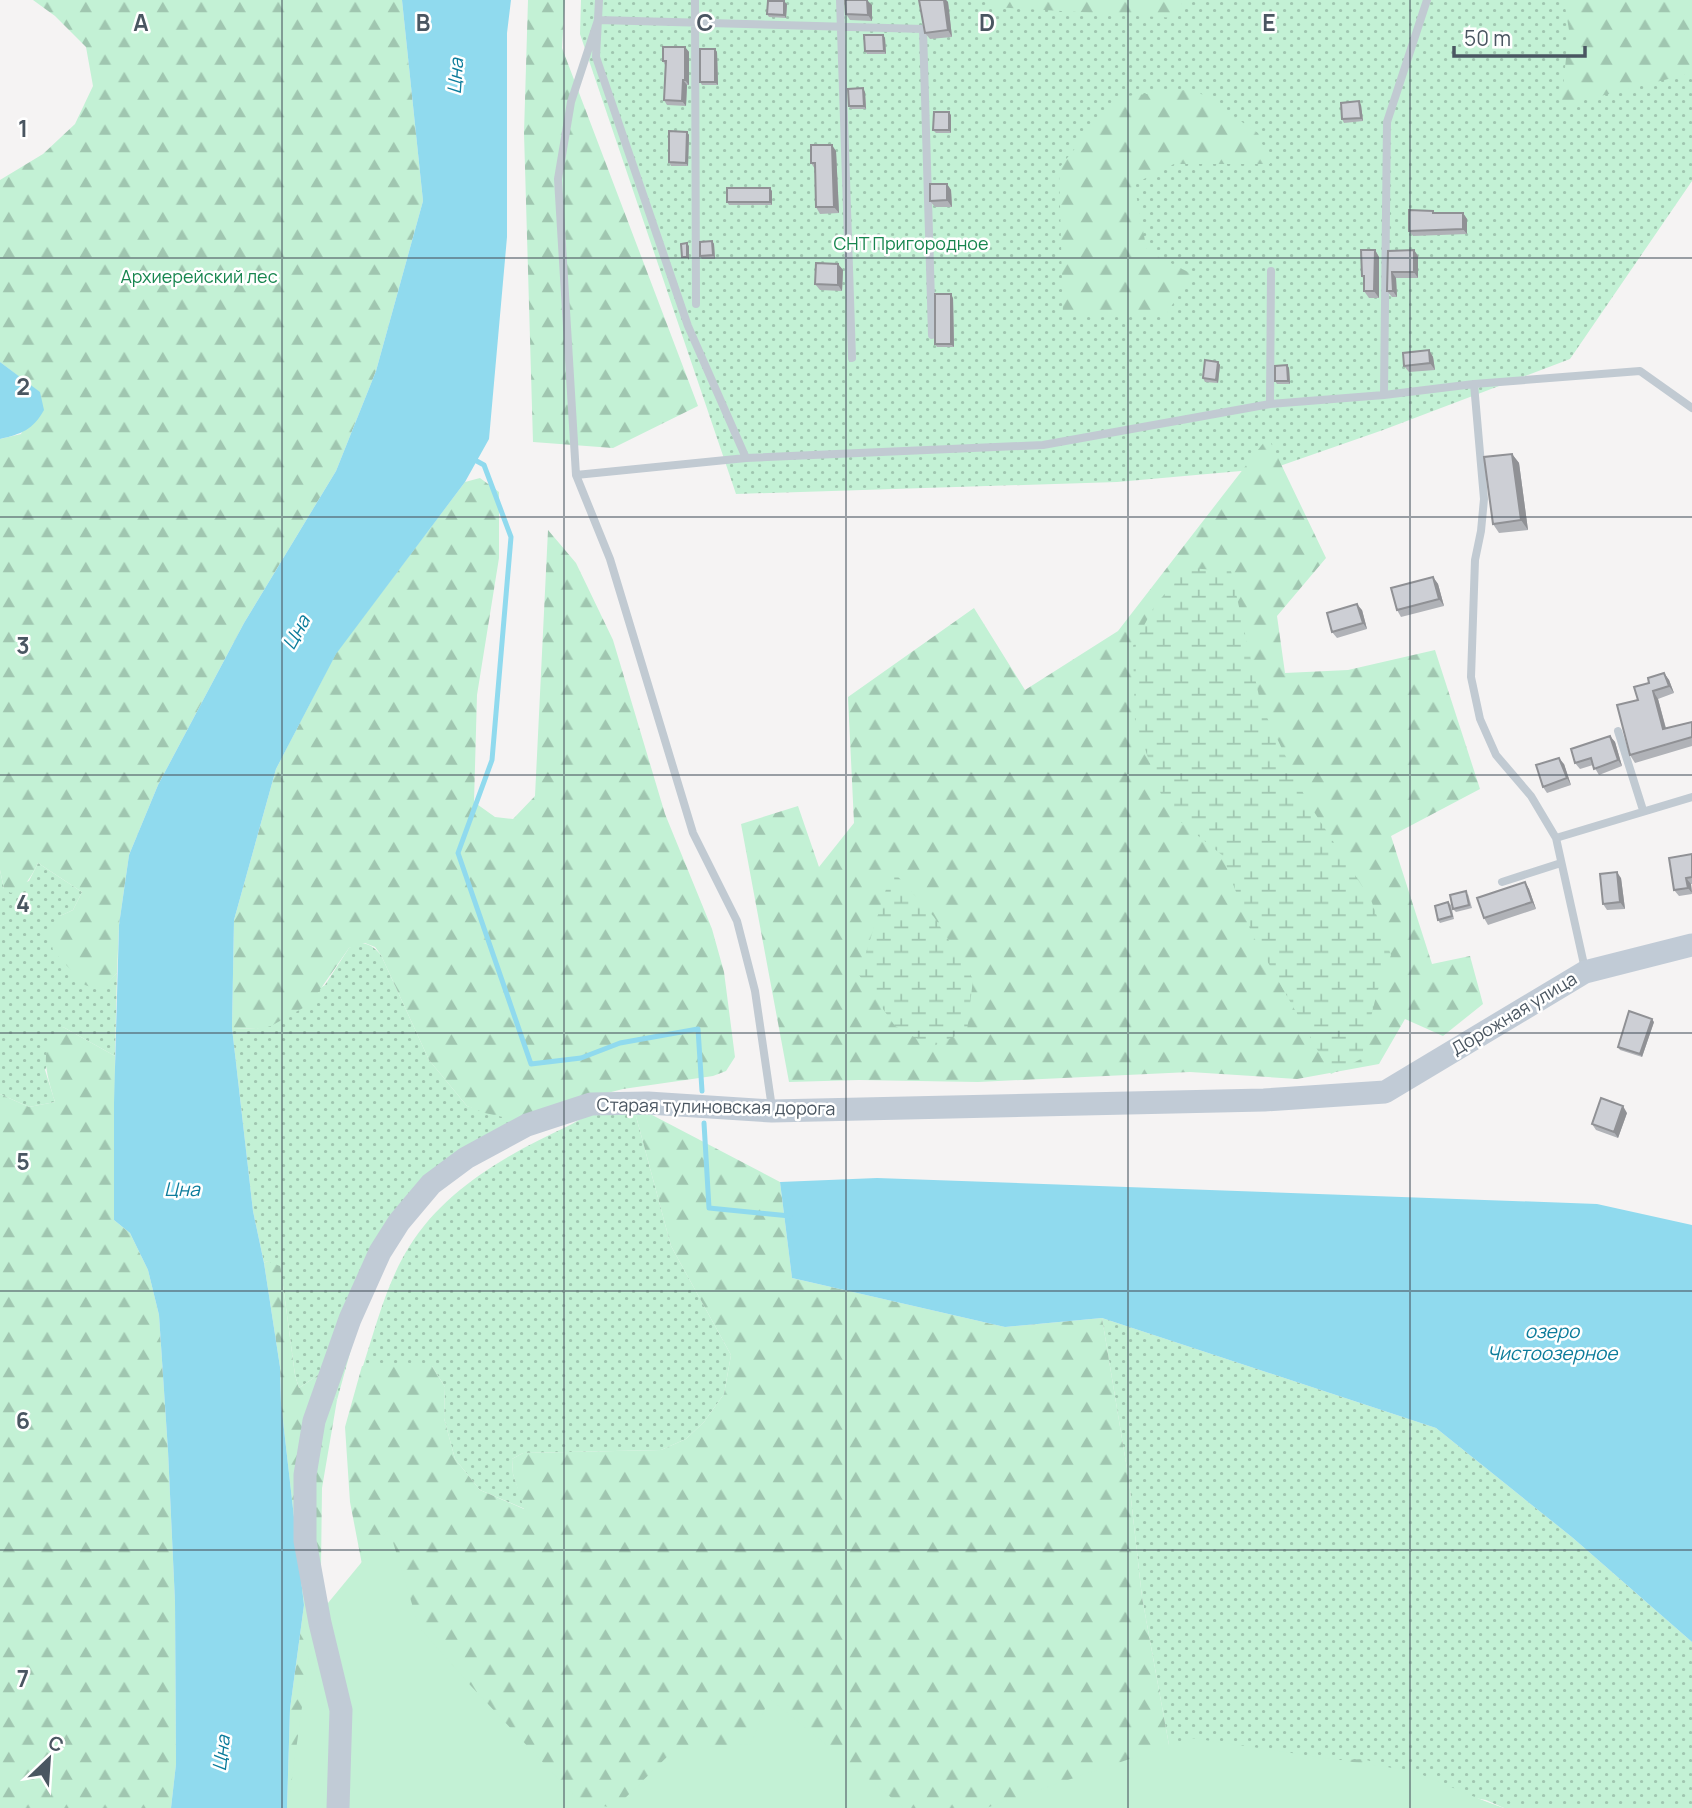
<svg xmlns="http://www.w3.org/2000/svg" width="1692" height="1808" font-family="Manrope,sans-serif">
<style>
.grass{fill:url(#grass-dots)}
.forest{fill:url(#forest-firs)}
.wetland{fill:url(#wetland-marsh)}
.park{fill:#c3f1d5}
.water{fill:#90daee}
.lines{fill:none;stroke-linecap:round;stroke-linejoin:round}
.stream{stroke:#90daee;stroke-width:5}
.lane{stroke:#c1cad2;stroke-width:8}
.secondary{stroke:#c1cbd6;stroke-width:23}
.wall{fill:#b0b2b7}
.shaded-wall{fill:#909195}
.building{fill:#cdcfd5;stroke:#909195;stroke-width:2}
.grid{fill:none;stroke:#4a5661;stroke-width:2;stroke-opacity:0.55}
.labels{text-anchor:middle;stroke-width:5;stroke-linejoin:round;paint-order:stroke}
.park-label{font-size:18px;fill:#17864f;stroke:#fff}
.street-label{font-size:18px;fill:#4a5661;stroke:#fff}
.water-label{font-size:19px;font-style:italic;fill:#0c7c9b;stroke:#fff}
.grid-label{font-size:23px;text-anchor:middle;font-weight:bold;fill:#4a5661;stroke:#fff;stroke-width:5;stroke-linejoin:round;paint-order:stroke}
</style>
<defs>
<pattern id="grass-dots" width="8" height="8" patternUnits="userSpaceOnUse" patternTransform="scale(1.75)"><rect width="8" height="8" fill="#c3f1d5"/><path d="M2 2h.1M6 6h.1" fill="none" stroke="#a0c6b0" stroke-width="1.8" stroke-linecap="round"/></pattern>
<pattern id="forest-firs" width="22" height="20" patternUnits="userSpaceOnUse" patternTransform="scale(1.75)"><rect width="22" height="20" fill="#c3f1d5"/><path d="M5 1l3.5 6h-7zM16 11l3.5 6h-7z" fill="#a0c6b0"/></pattern>
<pattern id="wetland-marsh" width="20" height="14" patternUnits="userSpaceOnUse" patternTransform="scale(1.75)"><rect width="20" height="14" fill="#c3f1d5"/><path d="M1 5h8M5 5V1M11 12h8M15 12V8" fill="none" stroke="#a0c6b0"/></pattern>
</defs>
<rect width="100%" height="100%" fill="#f5f3f3"/>
<path class="grass" d="M581,0H1692V181L1570,359L1383,430L1274,468L1117,482L736,494L580,34Z
M38,863L82,892L73,910L60,916L104,985L117,973L115,1056L63,1027L45,1070L55,1102L29,1107L0,1094V870L4,889L29,881Z
M358,943C369,943 374,947 381,955L429,1060L467,1106L533,1124L484,1153L415,1210L386,1254L358,1324L337,1400L321,1373L299,1388L295,1375L281,1270L267,1261L264,1263L253,1211L232,1028L257,1029L325,985L349,948Z
M633,1105L671,1246L731,1355L724,1394L704,1422L686,1439L661,1450L523,1453L512,1459L513,1474L525,1509L480,1490L455,1459L444,1418L445,1387L432,1366H363C376,1326 387,1282 409,1247C445,1189 508,1154 568,1126C580,1120 593,1111 606,1107C614,1105 624,1106 633,1105Z
M1102,1318L1436,1428L1573,1538L1692,1642V1808H1504L1486,1800L1169,1745L1142,1597L1129,1481Z"/>
<path class="forest" d="M33,0H402L423,201L376,371L336,471L244,623L158,785L129,855L119,925L117,973L104,986L94,988L85,985L53,951L50,935L55,922L60,916L73,910L82,892L38,863C31,877 26,887 11,893L4,889L0,870V439L21,434L39,392L0,362V180L43,154L75,124L93,86L86,47L55,16Z
M528,0H565L562,48L698,406L613,448L533,442L524,133Z
M990,0H1183L1176,18L995,7Z
M1564,0H1692V73L1561,106L1569,30Z
M1194,89L1258,133L1270,164H1174L1134,184L1147,251L1192,274L1167,313L1063,316L1059,168L1117,97Z
M1268,437L1326,558L1277,616L1285,673L1348,670L1435,650L1480,789L1391,836L1432,964L1470,956L1483,1004L1443,1036L1405,1019L1379,1064L1297,1079L1190,1072L978,1082L859,1080L789,1082L741,824L798,806L819,867L854,823L848,697L974,608L1025,690L1118,631Z
M480,478L499,492V558L477,695L474,802L495,817L513,819L535,796L548,530L576,563L613,640L665,814L712,929L724,972L735,1057L726,1071L713,1076L623,1089L580,1100L533,1124L485,1113L467,1106L429,1060L381,955L375,947L365,943L349,948L310,1004L271,1026L257,1029L232,1028L234,920L276,769L336,653L465,482Z
M63,1027L115,1056L114,1220L130,1233L148,1270L159,1315L168,1451L175,1602L176,1764L171,1808H0V1094L29,1107L55,1102C47,1075 36,1046 63,1027Z
M633,1105L780,1182L792,1278L1005,1327L1102,1318L1129,1481L1142,1597L1169,1745L1279,1763L1364,1759L1504,1808H394L380,1658L350,1502L345,1427L362,1366H432L445,1387L444,1418L455,1459L480,1490L524,1509L513,1474L512,1459L523,1453L661,1450L686,1439L704,1422L724,1394L731,1355L671,1246Z
M267,1261L280,1266L281,1270L295,1375L299,1388L321,1373L337,1400L322,1488L321,1568L351,1808H287L290,1709L304,1605L281,1403L280,1367L264,1263Z"/>
<path class="wetland" d="M1188,568L1231,571L1261,705L1307,801L1371,900L1391,955L1377,992L1361,1059L1331,1074L1252,934L1222,855L1167,811L1135,721L1133,646L1155,605Z
M892,870L934,917L973,979L967,1031L931,1047L895,1026L859,975Z"/>
<path class="park" d="M389,1529L419,1627L471,1686L580,1802L615,1808L675,1749L751,1744L769,1698L904,1808H288L314,1620Z
M1191,1738L1413,1771L1501,1808H986Z"/>
<path class="water" d="M402,0H511L507,33V237L489,439L465,482L336,654L276,769L234,920L232,1028L253,1211L264,1263L280,1367L281,1403L304,1605L290,1709L287,1808H171L176,1764L175,1602L168,1451L159,1315L148,1270L130,1233L114,1220V1103L119,925L129,855L158,785L244,623L336,471L376,371L423,201Z
M0,362L40,392L44,410C33,430 21,434 0,439Z
M877,1178L1597,1204L1692,1225V1642L1573,1538L1436,1428L1102,1318L1005,1327L792,1278L780,1182Z"/>
<g class="lines">
<path class="stream" d="M473,459L484,465L511,537L492,760L458,853L531,1064L581,1058L620,1043L698,1029L702,1091
M704,1123L709,1208L790,1216"/>
<path class="lane" d="M599,0L596,57L688,326L746,458L1043,445L1270,404L1384,395L1474,384L1640,371L1692,408
M695,0L696,304
M840,0L852,358
M1474,384L1484,499L1481,531L1475,560L1471,677L1480,719L1496,755L1531,796L1556,838L1585,969
M1384,395L1387,122L1427,0
M1270,404L1271,271
M576,475L746,458
M1618,731L1643,810
M1556,838L1692,797
M1502,882L1561,863
M772,1108L755,991L737,921L693,833L610,559L576,475L558,179L571,102L598,20L923,29L932,335"/>
<path class="secondary" d="M338,1808L341,1710L320,1623L305,1541V1475L314,1421L350,1319L380,1252L399,1222L431,1184L466,1158L527,1125L591,1104L648,1103L772,1111L1264,1100L1385,1092L1585,972L1692,945"/>
</g>
<path class="wall" d="M919,0H946L948,2L952,37L930,39L925,33Z
M787,4L786,18L769,17L767,14Z
M872,5V21L850,20L846,14Z
M883,35L885,38L886,54H867L865,51Z
M685,47L689,52V85H687L686,106L667,105L664,100L665,65L663,61Z
M715,49L717,52L718,85H702L700,82Z
M865,92L866,109H851L849,106Z
M1361,105L1363,121L1344,123L1342,119Z
M951,115V133H936L933,130Z
M687,132L689,135L688,166H671L669,162Z
M836,151L839,213L820,214L816,207L815,169L811,163Z
M947,184L951,190L952,207H935L930,201Z
M772,191V205H729L727,202Z
M1433,211L1435,213H1463L1467,219V234L1413,236L1409,231Z
M712,241L714,244L715,259H702L700,256Z
M1375,250L1379,257V298H1369L1364,291V280L1362,276Z
M1414,250L1418,256V278H1396L1397,297H1392L1387,291L1388,251Z
M838,264L843,270L842,291L820,290L815,284Z
M953,298L954,347H937L935,344Z
M1429,350L1433,357L1435,370L1409,372L1404,366Z
M1218,362L1220,365L1218,383L1205,382L1203,378Z
M1287,365L1289,368L1290,384H1277L1275,381Z
M1512,454L1519,463L1528,530L1499,533L1493,524Z
M1433,577L1438,584L1444,606L1401,617L1397,610Z
M1362,610L1367,629L1337,638L1332,632Z
M1664,673L1669,680L1674,693L1658,699L1666,728L1692,722V746L1635,763L1630,755L1638,700L1649,683Z
M1610,736L1615,742L1622,766L1599,775L1593,765L1580,769L1575,763Z
M1564,764L1571,785L1547,793L1543,787Z
M1692,854V884H1691L1692,894L1679,896L1674,890Z
M1621,878L1625,909L1607,910L1603,904Z
M1525,882L1529,889L1536,909L1488,925L1484,918Z
M1468,894L1472,908L1456,912L1453,909Z
M1448,902L1451,905L1454,919L1440,923L1438,920Z
M1654,1022L1642,1057L1620,1050L1618,1047Z
M1627,1113L1618,1138L1596,1130L1592,1124Z"/>
<path class="shaded-wall" d="M867,0L872,5V21L868,15Z
M944,0H946L948,2L952,37L948,30Z
M784,1L787,4L786,18L784,15Z
M883,35L885,38L886,54L884,51Z
M685,47L689,52V85L685,80Z
M715,49L717,52L718,85L715,82Z
M683,80L687,85L686,106L682,101Z
M863,88L865,92L866,109L864,106Z
M1359,101L1361,105L1363,121L1361,118Z
M949,112L951,115V133L949,130Z
M687,132L689,135L688,166L686,163Z
M832,145L836,151L839,213L834,207Z
M947,184L951,190L952,207L947,200Z
M770,188L772,191V205L770,202Z
M1463,213L1467,219V234L1463,229Z
M712,241L714,244L715,259L713,255Z
M687,243L689,246V260L687,257Z
M1375,250L1379,257V298L1374,291Z
M1414,250L1418,256V278L1414,272Z
M838,264L843,270L842,291L838,285Z
M1392,272L1396,278L1397,297L1393,291Z
M951,294L953,298L954,347L951,344Z
M1429,350L1433,357L1435,370L1430,363Z
M1218,362L1220,365L1218,383L1216,380Z
M1287,365L1289,368L1290,384L1288,381Z
M1512,454L1519,463L1528,530L1521,520Z
M1433,577L1438,584L1444,606L1439,599Z
M1357,604L1362,610L1367,629L1363,623Z
M1664,673L1669,680L1674,693L1669,686Z
M1653,691L1658,699L1668,737L1663,729Z
M1610,736L1615,742L1622,766L1618,760Z
M1559,758L1564,764L1571,785L1567,778Z
M1617,872L1621,878L1625,909L1620,902Z
M1686,878L1691,884L1692,893L1688,888Z
M1525,882L1529,889L1536,909L1532,902Z
M1652,1019L1654,1022L1642,1057L1640,1054Z
M1623,1106L1627,1113L1618,1138L1614,1132Z"/>
<path class="building" d="M845,0H867L868,15L846,14Z
M919,0H944L948,30L925,33Z
M768,1H784V15L767,14Z
M864,35H883L884,51H865Z
M663,47H685V80H683L682,101L664,100L666,61H663Z
M700,49H715V82H700Z
M863,88L864,106H849L848,89Z
M1359,101L1361,118L1342,119L1341,103Z
M934,112H949V130H933Z
M669,131L687,132L686,163L669,162Z
M811,145H832L834,207H816L815,163H811Z
M930,184H947V200L930,201Z
M727,188H770V202H727Z
M1409,210L1433,211V213H1463V229L1409,231Z
M712,241L713,255L700,256V242Z
M687,243V257H682L681,244Z
M1361,250H1375L1374,291H1364V276H1362Z
M1414,250V272H1392L1393,291H1387L1388,251Z
M816,263L838,264V285L815,284Z
M935,294H951V344H935Z
M1429,350L1430,363L1404,366L1403,353Z
M1205,360L1218,362L1216,380L1203,378Z
M1287,365L1288,381H1275V366Z
M1512,454L1521,520L1493,524L1484,457Z
M1433,577L1439,599L1397,610L1391,588Z
M1357,604L1363,623L1332,632L1327,613Z
M1664,673L1669,686L1653,691L1663,729L1692,722V737L1630,755L1617,705L1638,700L1634,687L1649,683L1648,678Z
M1610,736L1618,760L1594,769L1591,758L1575,763L1571,749Z
M1559,758L1567,778L1543,787L1536,765Z
M1692,854V877L1686,878L1688,888L1674,890L1669,858Z
M1617,872L1620,902L1603,904L1600,874Z
M1525,882L1532,902L1484,918L1477,898Z
M1466,891L1469,905L1453,909L1450,895Z
M1448,902L1452,916L1438,920L1435,906Z
M1629,1011L1652,1019L1640,1054L1618,1047Z
M1601,1098L1623,1106L1614,1132L1592,1124Z"/>
<path class="grid" d="M282,0V1808M564,0V1808M846,0V1808M1128,0V1808M1410,0V1808M0,258H1692M0,517H1692M0,775H1692M0,1033H1692M0,1291H1692M0,1550H1692"/>
<g class="labels">
<g class="park-label">
<text x="911" y="250">СНТ Пригородное</text>
<text x="199" y="283">Архиерейский лес</text>
</g>
<g class="street-label">
<text transform="translate(1514 1014) rotate(-31)" y="6">Дорожная улица</text>
<text transform="translate(716 1107) rotate(1)" y="6">Старая тулиновская дорога</text>
</g>
<g class="water-label">
<text transform="translate(455 76) rotate(-86)" y="7">Цна</text>
<text transform="translate(296 632) rotate(-61)" y="7">Цна</text>
<text x="182" y="1196">Цна</text>
<text x="1552" y="1338">озеро<tspan x="1552" dy="22">Чистоозерное</tspan></text>
<text transform="translate(221 1753) rotate(-83)" y="7">Цна</text>
</g>
</g>
<g class="grid-label">
<text x="141" y="31">A</text>
<text x="423" y="31">B</text>
<text x="705" y="31">C</text>
<text x="987" y="31">D</text>
<text x="1269" y="31">E</text>
<text x="23" y="137">1</text>
<text x="23" y="395">2</text>
<text x="23" y="654">3</text>
<text x="23" y="912">4</text>
<text x="23" y="1170">5</text>
<text x="23" y="1429">6</text>
<text x="23" y="1687">7</text>
</g>
<g transform="translate(49 1759) rotate(25)" stroke="#ffffff" stroke-width="5" paint-order="stroke">
<path d="M0-5L12 26L0 18L-12 26Z" fill="#4a5661"/>
<text y="-10" font-size="19" font-weight="bold" text-anchor="middle" fill="#4a5661">С</text>
</g>
<path d="M1454 46v10h131v-10" fill="none" stroke="#4a5661" stroke-width="3.5"/>
<text x="1464" y="46" font-size="21" fill="#4a5661" stroke="#ffffff" stroke-width="5" paint-order="stroke">50 m</text>
</svg>
